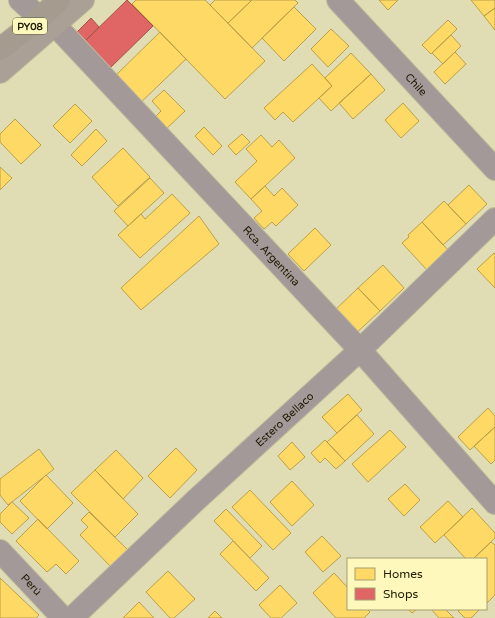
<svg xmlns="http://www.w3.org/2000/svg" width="495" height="618" font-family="'Varela Round',sans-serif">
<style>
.homes{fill:#ffd966;stroke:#bca047}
.shops{fill:#e06666;stroke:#a64f47}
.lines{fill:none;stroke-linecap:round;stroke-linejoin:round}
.minor-casing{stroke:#beba9b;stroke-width:24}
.secondary-casing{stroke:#beba9b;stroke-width:24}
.trunk-casing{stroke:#beba9b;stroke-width:24}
.minor{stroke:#a39998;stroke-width:22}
.secondary{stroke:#aaa095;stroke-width:22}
.trunk{stroke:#a59c8f;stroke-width:22}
.labels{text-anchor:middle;stroke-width:4;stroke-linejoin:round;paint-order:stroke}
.shield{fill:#fef8bd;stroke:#615d39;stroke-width:1}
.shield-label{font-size:10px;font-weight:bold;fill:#1e1a00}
.street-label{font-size:11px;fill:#1e1a00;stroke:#fef8bd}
</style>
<rect width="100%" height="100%" fill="#e0dcb4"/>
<path class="homes" d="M136,0H205L265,61L225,99L132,4Z
M215,0H249L251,1L228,23L210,5Z
M252,0H295L298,3L252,48L228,23Z
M379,0H398L388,10Z
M471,0H495V8L484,16Z
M294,7L316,29L284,61L262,38Z
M495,8V30L484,16Z
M448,20L457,29L431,54L422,45Z
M331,29L349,46L328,67L311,49Z
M160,32L186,59L137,106L111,80Z
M451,35L461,46L443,64L432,53Z
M455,52L466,64L445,84L434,72Z
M351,53L371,74L331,111L319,98L332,86L325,78Z
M312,64L332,86L293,122L283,112L275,120L264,108Z
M371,74L385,90L353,119L339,103Z
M164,90L185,111L163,132L152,120L161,111L152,101Z
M403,103L419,121L401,138L385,120Z
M75,104L92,121L70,143L53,126Z
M15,119L41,145L21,164L0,142V134Z
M204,127L222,146L213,155L195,136Z
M96,129L107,141L82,166L71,155Z
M242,134L250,142L236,155L228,146Z
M261,135L272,147L279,140L295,158L251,199L235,182L257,161L246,149Z
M123,148L150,177L118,206L92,177Z
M0,167L12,178L0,190Z
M150,178L164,193L128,226L114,211Z
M469,185L487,204L466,224L448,205Z
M265,186L274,196L282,188L298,205L276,226L272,222L264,229L254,218L262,211L251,199Z
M172,194L190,213L140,258L118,235L141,214L145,219Z
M444,201L466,224L443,245L422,222Z
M199,216L219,244L141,310L121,288Z
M422,222L448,250L427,270L402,243L409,237L408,235Z
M315,228L331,245L304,271L288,254Z
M494,253L495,254V288L477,269Z
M383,265L404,288L380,311L358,288Z
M358,288L380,311L353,336L332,313Z
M348,394L362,410L337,433L322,417Z
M488,408L495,416V427L470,450L458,437Z
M357,415L374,434L345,461L327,442Z
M495,427V460L491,464L474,446Z
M390,430L406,447L368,482L352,464Z
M325,440L345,461L336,469L325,458L320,463L311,453Z
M292,442L305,457L290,470L278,456Z
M176,448L197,470L170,498L148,476Z
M39,449L54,469L8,505L0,495V479Z
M116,450L143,478L123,499L95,470Z
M95,470L138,514L115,537L71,493Z
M46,475L73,503L47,529L20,501Z
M292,481L314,505L292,526L270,502Z
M405,484L420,500L404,516L388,499Z
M250,490L291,533L273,550L232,507Z
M448,501L463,517L435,543L420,527Z
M12,502L29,518L12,534L0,522V514Z
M472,508L495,533V538L473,559H466L444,535Z
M226,509L262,546L250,558L214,521Z
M89,512L129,551L112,568L80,535L88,527L81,520Z
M38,519L79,561L66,574L56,564L47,572L16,541Z
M322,536L341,556L323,572L305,552Z
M233,541L269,578L256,591L220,554Z
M491,542L495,545V595L486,604V559H476L474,558Z
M168,571L195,599L174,618H170L146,592Z
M334,573L348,588V609H367L370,612L364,618H336L313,593Z
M0,578L39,615L36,618H0Z
M280,585L297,603L281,618H271L259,605Z
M139,602L154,618H123Z
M408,609H417L412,613Z
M431,609H445L454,618H439Z
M461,609H480L471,618H465L458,611Z
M215,611L222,618H208Z"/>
<path class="shops" d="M127,0L153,26L109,69L83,43Z
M91,18L99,27L83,43L75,34Z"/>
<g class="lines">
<defs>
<g id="minor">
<path id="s1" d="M20,0L40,18L55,25L360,350L495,503"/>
<path id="s2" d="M338,0L495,169"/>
<path id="s3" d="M0,551L63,618"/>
<path id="s4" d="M72,618L196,500L360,350L495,219"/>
</g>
<path id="secondary" d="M0,72L83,0"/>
<path id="trunk" d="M0,49L40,18L59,0"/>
</defs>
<use href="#minor" class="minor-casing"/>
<use href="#secondary" class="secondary-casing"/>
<use href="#trunk" class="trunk-casing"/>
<use href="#minor" class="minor"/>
<use href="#secondary" class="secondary"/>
<use href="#trunk" class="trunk"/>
</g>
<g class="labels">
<rect class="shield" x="13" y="18" width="34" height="16" rx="3"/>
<g class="shield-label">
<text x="30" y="30">PY08</text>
</g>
<g class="street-label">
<text dy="4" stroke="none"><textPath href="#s2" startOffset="115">Chile</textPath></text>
<text dy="4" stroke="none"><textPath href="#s1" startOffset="360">Rca. Argentina</textPath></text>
<text dy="4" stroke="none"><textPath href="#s4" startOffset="291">Estero Bellaco</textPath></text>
<text dy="4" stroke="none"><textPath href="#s3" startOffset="46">Perú</textPath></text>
</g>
</g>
<rect x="347" y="558" width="140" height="52" fill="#fef8bd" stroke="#a49f71"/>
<rect x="355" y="568" width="20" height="12" fill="#ffd966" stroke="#a49f71"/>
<text x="383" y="578" font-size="12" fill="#1e1a00">Homes</text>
<rect x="355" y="588" width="20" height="12" fill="#e06666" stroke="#a49f71"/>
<text x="383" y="598" font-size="12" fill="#1e1a00">Shops</text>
</svg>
